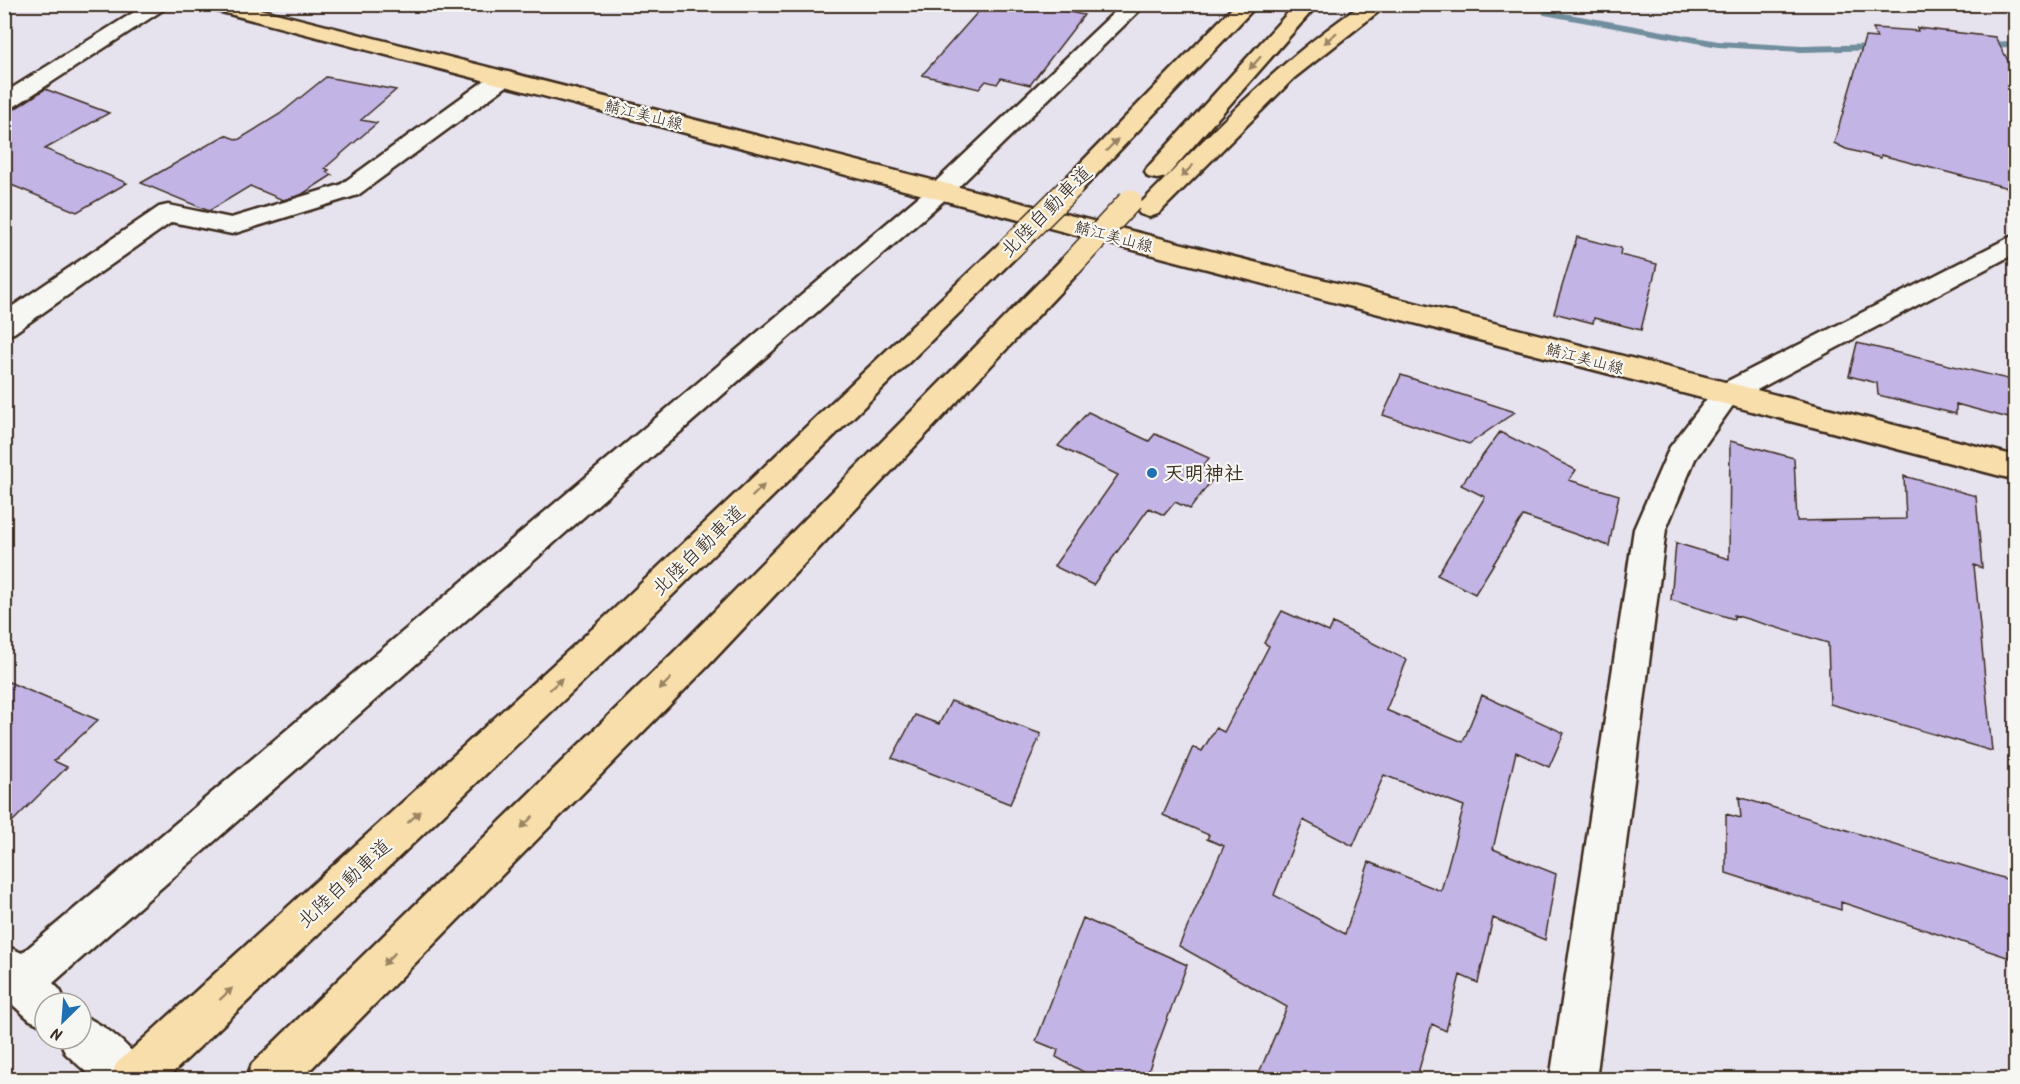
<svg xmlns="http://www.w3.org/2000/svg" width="2020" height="1084" font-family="Kalam,'Klee One',sans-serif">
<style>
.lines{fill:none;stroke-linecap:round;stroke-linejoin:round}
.stream{fill:#6f8e9d;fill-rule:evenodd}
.building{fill:#c2b4e5;stroke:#3b2a1e;stroke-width:1.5;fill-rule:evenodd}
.street-casing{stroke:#3b2a1e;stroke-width:5}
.secondary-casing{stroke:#3b2a1e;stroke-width:5}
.primary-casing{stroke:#3b2a1e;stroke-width:5}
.highway-casing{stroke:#3b2a1e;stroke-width:5}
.street{fill:#f6f6f2;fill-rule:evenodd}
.secondary{fill:#f6f6f2;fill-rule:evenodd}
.primary{fill:#f8deab;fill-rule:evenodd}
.highway{fill:#f8deab;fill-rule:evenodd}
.highway-bridge-casing{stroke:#3b2a1e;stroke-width:26;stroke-linecap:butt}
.highway-bridge{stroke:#f8deab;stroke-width:23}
.oneway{fill:#9a8464}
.poi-dot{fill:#1f6fb2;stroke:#f6f6f2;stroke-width:2}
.labels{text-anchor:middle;stroke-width:4.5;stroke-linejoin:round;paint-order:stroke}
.far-street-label{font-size:16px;fill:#3b2a1e;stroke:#f6f6f2}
.street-label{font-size:20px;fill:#3b2a1e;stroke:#f6f6f2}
.poi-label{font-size:20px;font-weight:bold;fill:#3b2a1e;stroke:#f6f6f2;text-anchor:start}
</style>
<rect width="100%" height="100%" fill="#e6e2ee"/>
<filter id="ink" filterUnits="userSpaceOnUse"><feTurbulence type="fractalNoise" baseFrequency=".0167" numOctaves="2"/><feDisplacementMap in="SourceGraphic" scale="12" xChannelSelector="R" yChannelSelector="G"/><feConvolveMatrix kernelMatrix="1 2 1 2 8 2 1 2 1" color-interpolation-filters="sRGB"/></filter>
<g filter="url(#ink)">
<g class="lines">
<path class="stream" d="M1547,10L1718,41L1802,46L1883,44L1888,47L1883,50L1802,52L1718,47L1544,15L1542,13Z
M2016,41V47L1979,48L1974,45L1979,42Z"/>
</g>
<path class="building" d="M985,4H1031L1084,15L1030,85L1001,78L997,84L986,81L979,89L922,75Z
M1873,28L1918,31L1917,28L1995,37L2016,75V190L1881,155V158L1846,149L1834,143L1865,37L1877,38Z
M326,77L396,90L361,120L377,123L325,168L329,170L326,172L332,175L301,195L283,200L250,186L209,211L141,183L225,135L238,140L280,114Z
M45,89L109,113L45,149L127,183L77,212L4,182V112L13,110Z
M1577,237L1621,248L1620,255L1657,264L1641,330L1594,318L1593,323L1554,313Z
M1857,343L2016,381V420L1956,404V414L1878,395L1877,383L1849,376Z
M1401,375L1515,412L1469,444L1383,415Z
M1088,412L1149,441L1155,434L1209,458L1202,469L1215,476L1190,509L1175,502L1164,515L1149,508L1093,585L1054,566L1118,475L1058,446Z
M1500,432L1576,470L1569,480L1619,495L1609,546L1523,516L1475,594L1437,575L1485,497L1461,485Z
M1730,441L1794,458L1797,521L1906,519L1904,476L1976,496L1982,568L1974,565L1992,751L1830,704L1828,643L1734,615V619L1671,600L1676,543L1729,559Z
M1282,611L1329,632L1333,623L1407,660L1386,710L1463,742L1482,695L1564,733L1549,767L1516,752L1493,849L1556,874L1545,940L1493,918L1478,983L1460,975L1446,1031L1432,1024L1416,1080H1256L1287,1007L1179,946L1224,846L1207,839L1209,835L1163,815L1193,747L1202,751L1216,728L1224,732L1269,646L1264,643ZM1384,775L1464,806L1441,891L1369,862L1345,934L1274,895L1303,820L1353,846Z
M4,680L98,720L54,761L67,767L4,830Z
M951,701L1041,734L1010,804L892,758L915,715L939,724Z
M1739,797L2016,882V960L1841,902V910L1726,873V814L1741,818Z
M1083,918L1187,965L1145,1080H1098L1056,1057L1058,1050L1036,1041Z"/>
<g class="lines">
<defs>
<path id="street" d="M147,4H172L12,108L4,110V93Z
M1123,4H1146L949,196L53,983L60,990L66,1003H45V1027L30,1020L5,998L4,945L22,953L931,186Z
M503,71L511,73L514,78L511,83L358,195L232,234L172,222L14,333L4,335V312L159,207L168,205L231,218L340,185L495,73Z
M1726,384L1736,387L1741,394L1695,459L1666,529L1596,1080H1550L1634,529L1670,447L1716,387Z
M81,1015C108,1026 140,1053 151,1080H95L65,1053L60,1039H81Z"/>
<path id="secondary" d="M2016,234V253L1736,401L1726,404L1716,401L1711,394L1716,387Z"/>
<path id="primary" d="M203,4H240L2016,456V480L206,8Z"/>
<path id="highway" d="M1236,4H1258L1080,192L1071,194L1062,192L1059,187L1062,182Z
M1296,4H1318L1166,177L1157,179L1148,177L1145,172L1148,167Z
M1363,4H1388L1294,78L1158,214L1149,217L1140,214L1136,209L1140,204C1211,133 1279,60 1363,4Z
M1009,241L1018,243L1022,249L1018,255L638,629L165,1080H110L116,1064L614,609L1000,243Z
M1071,256L1080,259L1084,265L1080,271L706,668L300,1080H246L252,1064L680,646L1062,259Z"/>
</defs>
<use href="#street" class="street-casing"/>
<use href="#secondary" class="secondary-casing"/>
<use href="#primary" class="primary-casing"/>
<use href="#highway" class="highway-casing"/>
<use href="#street" class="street"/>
<use href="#secondary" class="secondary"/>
<use href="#primary" class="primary"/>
<use href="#highway" class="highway"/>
<defs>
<path id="highway-bridge" d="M1009,249L1071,187
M1071,265L1130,201"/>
</defs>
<use href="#highway-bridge" class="highway-bridge-casing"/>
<use href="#highway-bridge" class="highway-bridge"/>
</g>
<defs><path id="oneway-solid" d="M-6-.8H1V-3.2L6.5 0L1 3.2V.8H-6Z" transform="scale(1.5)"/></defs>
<g class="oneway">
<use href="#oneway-solid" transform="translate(1330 38) rotate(141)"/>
<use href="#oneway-solid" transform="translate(1255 63) rotate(132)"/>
<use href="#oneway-solid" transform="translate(1112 145) rotate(-46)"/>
<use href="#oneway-solid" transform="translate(1187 171) rotate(135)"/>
<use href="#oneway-solid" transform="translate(758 491) rotate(-44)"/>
<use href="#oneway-solid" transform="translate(556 684) rotate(-43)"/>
<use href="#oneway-solid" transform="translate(665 684) rotate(135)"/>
<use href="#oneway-solid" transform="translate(414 817) rotate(-43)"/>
<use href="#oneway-solid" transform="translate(527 822) rotate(135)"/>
<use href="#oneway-solid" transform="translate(389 959) rotate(135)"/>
<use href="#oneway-solid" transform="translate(226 994) rotate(-43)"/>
</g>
</g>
<circle class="poi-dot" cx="1152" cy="473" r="6"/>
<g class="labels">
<g class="far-street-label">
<text transform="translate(644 114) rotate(14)" y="6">鯖江美山線</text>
<text transform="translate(1114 236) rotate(15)" y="6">鯖江美山線</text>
<text transform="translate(1585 358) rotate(15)" y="6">鯖江美山線</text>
</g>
<g class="street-label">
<text transform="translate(1046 211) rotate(-45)" y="7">北陸自動車道</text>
<text transform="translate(698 550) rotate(-44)" y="7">北陸自動車道</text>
<text transform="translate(344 883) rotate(-43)" y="7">北陸自動車道</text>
</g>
<g class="poi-label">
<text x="1164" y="480">天明神社</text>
</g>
</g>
<rect width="2020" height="1084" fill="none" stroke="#f6f6f2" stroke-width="24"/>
<rect x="12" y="12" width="1996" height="1060" fill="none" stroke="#3b2a1e" stroke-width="2" filter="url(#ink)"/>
<g transform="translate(63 1021) rotate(205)"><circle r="28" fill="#f6f6f2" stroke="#aba49d" stroke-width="1.5"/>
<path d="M0-4.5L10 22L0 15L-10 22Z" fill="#1f6fb2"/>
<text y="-9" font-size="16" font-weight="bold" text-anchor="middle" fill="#3b2a1e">N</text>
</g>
</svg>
